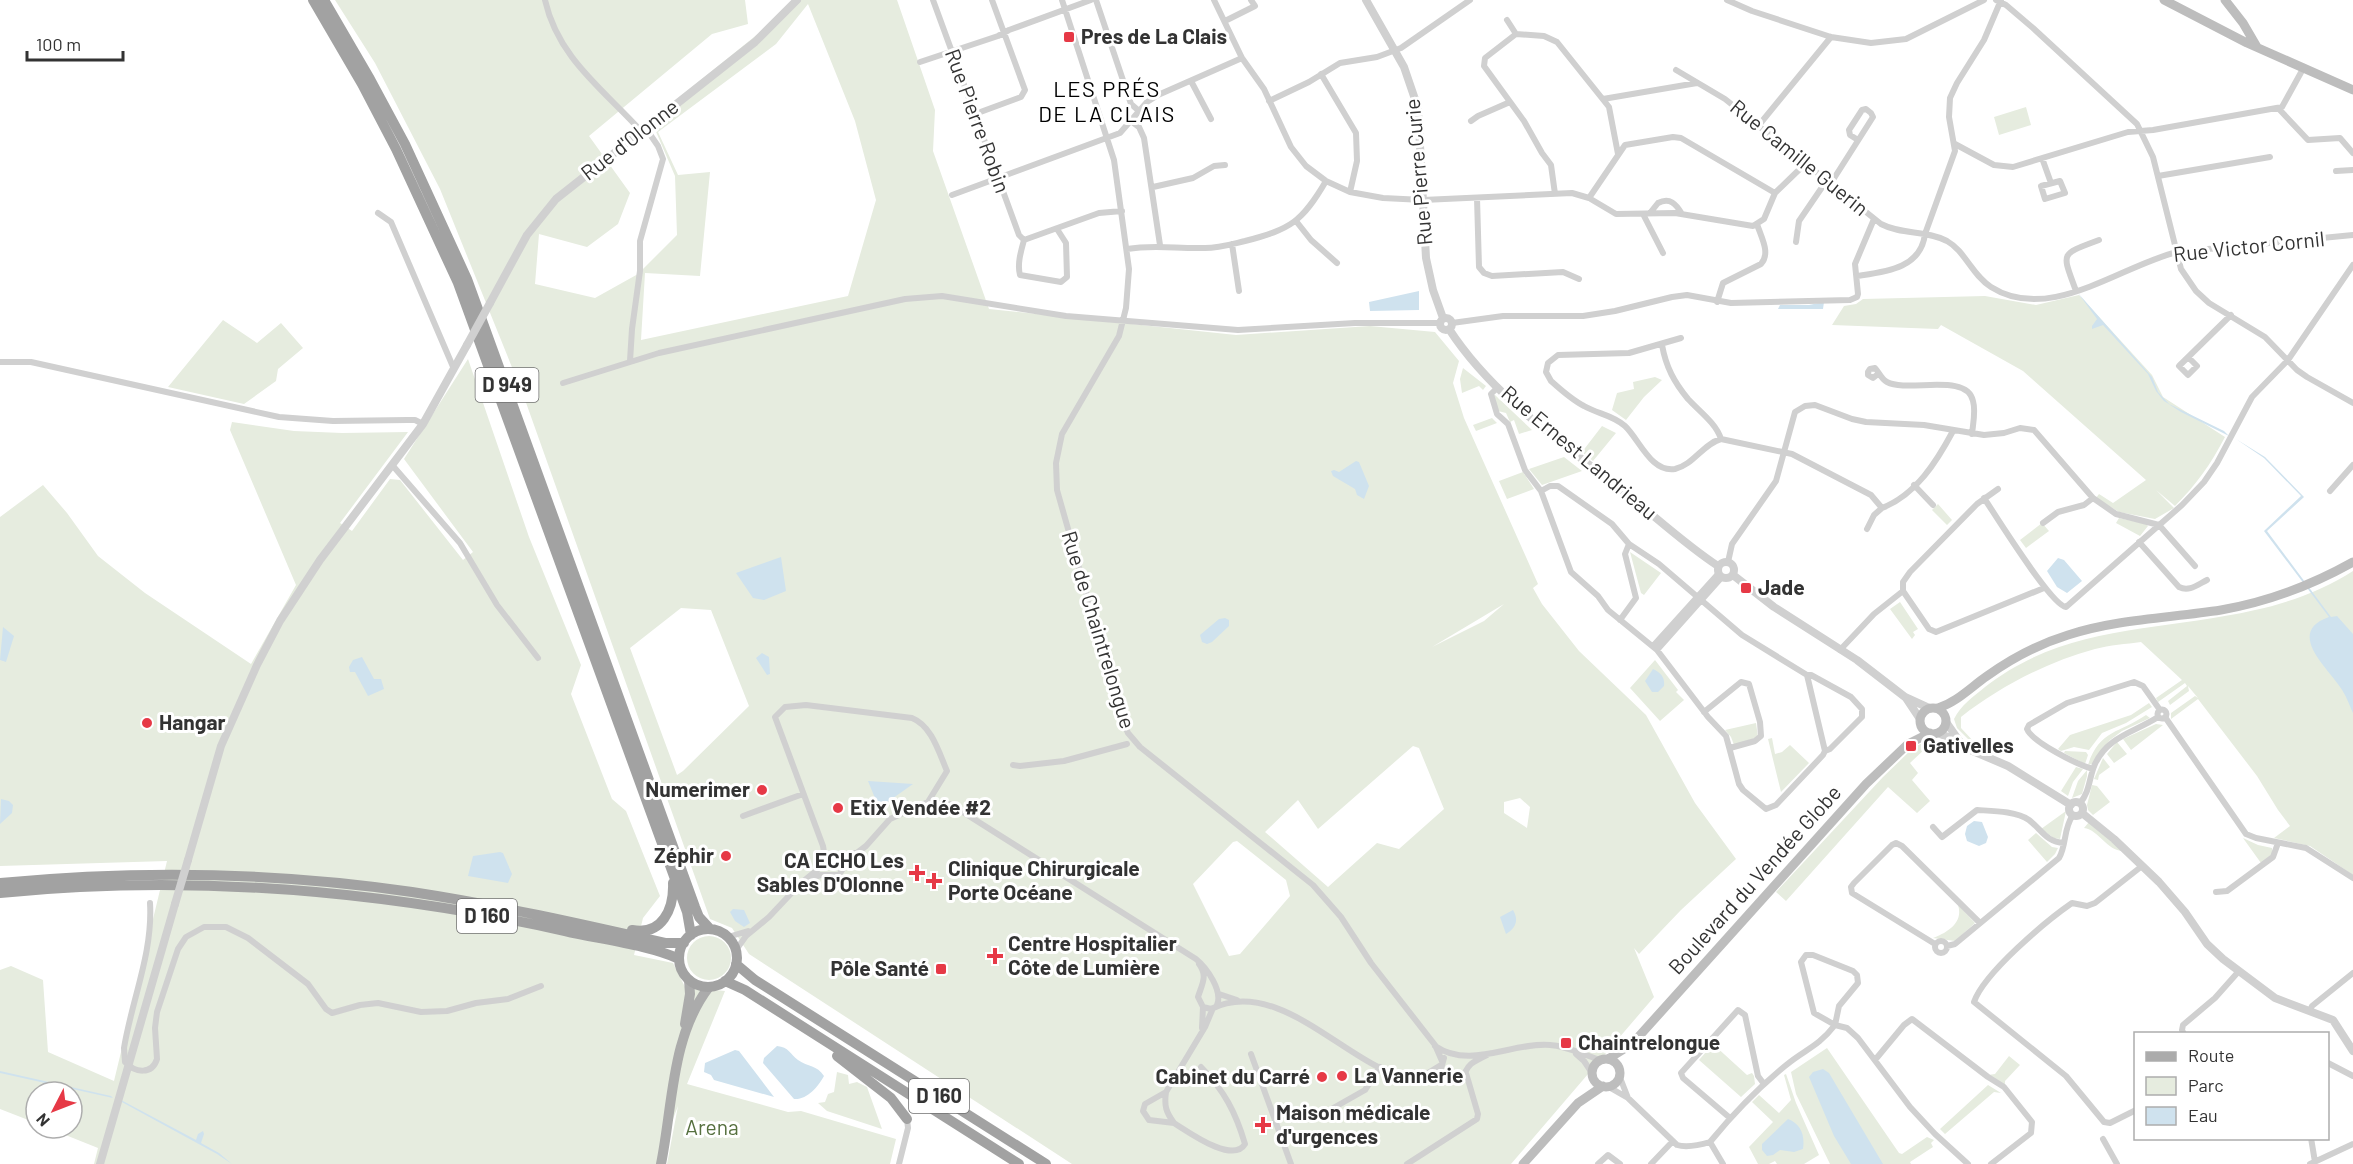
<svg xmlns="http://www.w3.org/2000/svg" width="2353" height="1164" font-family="Barlow,sans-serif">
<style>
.green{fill:#e6ecdf;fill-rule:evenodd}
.water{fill:#cfe2ee}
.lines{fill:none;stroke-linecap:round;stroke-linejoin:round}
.minor{stroke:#d0d0d0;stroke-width:6}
.tertiary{stroke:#d0d0d0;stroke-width:8}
.secondary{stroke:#bdbdbd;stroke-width:9}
.primary{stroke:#ababab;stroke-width:10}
.trunk{stroke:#a2a2a2;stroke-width:10}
.tertiary-bridge{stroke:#d0d0d0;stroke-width:8}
.poi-dot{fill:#e63946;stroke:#fff;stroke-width:2}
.labels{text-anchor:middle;stroke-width:6;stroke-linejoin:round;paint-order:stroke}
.shield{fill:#fff;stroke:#707070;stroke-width:1.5}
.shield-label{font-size:20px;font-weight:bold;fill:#333}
.poi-label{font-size:21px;font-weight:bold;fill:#333;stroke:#fff;text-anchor:start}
.street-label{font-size:21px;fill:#333;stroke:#fff}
.park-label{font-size:21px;fill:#56703f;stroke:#fff}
.neighbourhood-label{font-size:22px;letter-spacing:1.5px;fill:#000;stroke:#fff}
</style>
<rect width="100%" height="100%" fill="#fff"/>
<path class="green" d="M335,0H745L748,24L712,34L589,136L630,193L618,224L587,247L539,234L535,284L595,298L638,274L677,235L675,176L651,120L800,0H897L935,110L933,151L989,309L1236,335L1370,326L1435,332L1459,361L1453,383L1464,418L1538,584L1533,588L1542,604L1579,651L1646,715L1695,803L1736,859L1681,910L1639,954L1634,948L1654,997L1511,1164H1072L749,954L732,928L710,919L524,397L440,189L375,63ZM808,4L855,121L876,200L848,296L641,340L645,273L700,276L710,172L678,175L658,132L776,44ZM1504,604L1484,621L1432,647ZM681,608L711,610L749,706L683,771L677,775L630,648ZM1413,746L1419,748L1444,809L1399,849L1377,843L1328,887L1265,832L1298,800L1318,829ZM1520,798L1530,807L1527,828L1504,813V802ZM1237,841L1286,880L1290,896L1240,954L1229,956L1193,884L1233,842Z
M2026,107L2031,125L1999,135L1994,117Z
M2079,295L2152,375L2163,397L2225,437C2211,464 2196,485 2175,506L2156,490L2174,508L2155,519L2119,512L2096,498L2099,494L2113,503L2146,480L2023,371L1941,325L1938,329L1832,325L1844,306L1856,304L1863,299L1985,296L2036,305Z
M223,320L257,343L281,323L303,348L278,369L276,381L244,404L168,387Z
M468,359L529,537L581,665L571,694L612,799L626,811L660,896L643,918L634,955L673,963L685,987L725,991L687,1084L788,1112L801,1111L896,1139L890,1164H667L678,1106L668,1132L662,1164H94L98,1148L48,1128H72V1092H36V1123L0,1109V970L11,966L43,980L48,1052L114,1081L167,861L0,866V517L43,485L67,513L98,556L145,593L251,664L296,585L230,430L232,422L294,431L342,433L408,432L340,523L352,531L390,479L400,480L463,560L473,552L404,459Z
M1463,368L1486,386L1483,390L1479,386L1462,393L1460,379Z
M1655,377L1662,380L1644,397L1626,420L1612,410L1617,393L1634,389L1633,382Z
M1494,395H1495L1532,430L1519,434L1514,420L1510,422L1506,413L1498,411Z
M1492,418L1497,423L1476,431L1473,425Z
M1602,426L1616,433L1593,461L1582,452Z
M1564,457L1582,471L1542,485L1529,469Z
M1523,472L1534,489L1507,499L1499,481Z
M1938,504L1952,520L1947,525L1932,510Z
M2119,518L2146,524L2148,526L2140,536L2116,523Z
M2042,523L2049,531L2026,548L2020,540Z
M1630,552L1661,573L1644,595L1641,593Z
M2353,571V875L2310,846L2274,838L2290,826L2278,810L2257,776L2198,699L2171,719V713L2195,696L2198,698L2188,686L2189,691L2170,705L2168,701L2187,686L2185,683L2158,702L2156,698L2182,680L2141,642C2126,644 2110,645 2095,649C2047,662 1999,687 1961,717V728L1975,743L1974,745L1957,728L1954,719C1961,705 1973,697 1985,687C2067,623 2160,632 2255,610C2288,603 2324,590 2353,571Z
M1900,602L1918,629L1913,632L1915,635L1912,639L1890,609Z
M1655,660L1678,690L1676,692L1684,700L1660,721L1630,688Z
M2149,703L2152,707L2126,723L2102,733L2089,750L2074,747L2061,751L2058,749L2070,735L2131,715Z
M2146,715L2150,718L2122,731L2110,740L2092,764L2088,765C2099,730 2120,733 2146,715Z
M1756,723L1758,737L1734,745L1731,737L1725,730Z
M2156,724L2163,725L2131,750L2123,739Z
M1772,738L1775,754L1782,752L1790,745L1809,763L1781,792L1768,739Z
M1926,741H1944L1964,751L1963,753L1944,747H1927L1910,763L1918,773L1912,780L1930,801L1917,813L1888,787L1786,901L1776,892L1883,777L1913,748Z
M2117,742L2127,754L2114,763L2107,754Z
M2065,751L2086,752L2088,755L2085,764L2064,753Z
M2103,758L2110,767L2099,775L2098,780L2094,779Z
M2076,767L2083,769L2073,782L2068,796L2061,791Z
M2087,770V776L2082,794L2072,798L2078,781Z
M2092,785L2097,786L2110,802L2093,815L2088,810L2087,805Z
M2066,811L2060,839L2054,838L2041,829Z
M2089,822L2123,851C2107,851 2099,830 2084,828Z
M2036,833L2052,847L2058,848L2055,854L2047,862L2028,840Z
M2243,838L2258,845L2272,848V855L2261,863Z
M1958,905L1975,923L1955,941L1933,938C1946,933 1964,923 1958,905Z
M687 958a22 22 0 1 1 44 0a22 22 0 1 1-44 0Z
M1713,1044L1747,1075L1752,1073L1754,1076L1755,1084L1741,1097L1699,1060Z
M1827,1048L1899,1153L1902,1154L1927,1137L1934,1140L1931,1143L1933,1147L1910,1162L1911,1164H1830L1796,1094L1791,1072Z
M2009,1056L2020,1065L2005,1081V1085L1988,1075L1995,1074Z
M837,1072L848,1075L849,1084L857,1082L867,1087L882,1129L827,1111L818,1103L825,1102L828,1094L834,1092Z
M1786,1074L1796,1103L1819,1155L1804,1164H1777L1775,1161L1769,1164H1758L1749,1147L1773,1122L1752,1102L1759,1095L1779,1113L1791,1100L1784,1075Z
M1988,1085L2001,1093L1994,1092L1945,1134L1940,1129Z"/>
<path class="water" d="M1419,291V310L1370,311L1369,302Z
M2078,293L2152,377L2158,392L2169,404L2224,431L2229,436L2181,412L2164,401L2156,391L2148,374L2103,325L2092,329V326L2097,319Z
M1824,302L1823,309H1778L1780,305H1809Z
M2236,439L2265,457L2304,497L2267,531L2331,617L2337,616L2353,634V713C2349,704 2346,695 2340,687C2326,666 2286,632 2329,617L2264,531L2301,496L2264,458Z
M1356,461L1359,462L1369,486L1364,499L1357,495L1355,489L1333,476L1331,471L1334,470L1339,472Z
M781,557L786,591L764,600L753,598L736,573Z
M2058,558L2064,560L2082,581L2067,593L2057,587L2047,571Z
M1225,618L1229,620V626L1212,642L1207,644L1202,642L1200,635L1219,619Z
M3,627L14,636L6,662L0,660Z
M762,653L769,657L770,674L767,675L756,658Z
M362,657L374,679H381L384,689L368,696L355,672H350L349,667L353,660Z
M1653,669C1661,673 1665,677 1664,686L1658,692H1652L1645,681Z
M868,781L913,784L879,808Z
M1,799L9,801L13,805L12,813L0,824Z
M1974,821L1982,822L1988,837L1986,843L1979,846L1967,841L1965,834L1967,826Z
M500,852L503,853L512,874L508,883L468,876L473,856Z
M733,909L744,910L750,923L744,927L735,921L730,912Z
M1513,910C1519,920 1516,928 1506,934L1500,917Z
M777,1046C789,1047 790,1054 798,1060C808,1067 817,1065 824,1076C818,1087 807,1100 794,1099L763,1063L764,1058Z
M735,1050L739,1051L774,1097L714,1080L711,1075L704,1072L705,1063Z
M1823,1069L1829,1073L1883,1164H1851L1834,1136L1809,1077L1813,1072Z
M0,1071L111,1096L113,1098L0,1073Z
M121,1100L196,1140L198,1134L203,1131L204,1134L201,1143L219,1153L232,1164L217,1154L120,1101Z
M1788,1119C1801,1124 1805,1135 1803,1149L1794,1152L1780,1150L1773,1155L1767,1156L1762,1150V1144Z"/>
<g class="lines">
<path class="minor" d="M545,0C558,58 603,89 641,131
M933,0L1019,235L1024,240
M1062,0L1114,160L1129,269L1126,308L1119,336L1062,434L1056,463L1057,490L1122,719L1128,733L1140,747L1313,885L1341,917L1371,963L1435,1045L1442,1061
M1096,0L1131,104L1139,111
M1214,0L1242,58L1264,89L1291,147L1306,166L1326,181L1350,192L1383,198L1423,200L1572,193L1589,198L1616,214L1675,213L1753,226L1764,219L1775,193L1806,163
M1727,0L1752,11L1831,37L1871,43L1906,39L1984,0
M1996,0L2006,5L2033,28L2137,124L2153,157L2181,269L2196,291L2209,303L2265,337L2297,370L2307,377L2353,403
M1507,20L1516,34
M1225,21L1255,6L1251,0
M920,62L998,36L1009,30L1091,0
M1676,70L1725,99L1881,224C1902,235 1926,230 1947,241C1965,251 1972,275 1991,287C2049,324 2120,266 2177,252L2353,235
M1321,74L1356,133L1357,161L1350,192
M1191,81L1211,119
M1603,99L1697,83
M1269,101L1309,82L1340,63L1377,57L1401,48L1470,0
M2278,108L2308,140L2340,138L2353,153
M975,114L1021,97L1025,90L992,0
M1131,121L1139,127L1144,138L1160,245
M1471,121L1478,116L1510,102
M1759,125L1831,37
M1955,144L1994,165L2013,167L2128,132L2153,130L2282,107L2304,67
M2042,158L2051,183
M2336,171L2353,170
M2158,176L2270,157
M2060,181L2065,193L2045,199L2041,186Z
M1831,183L1873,117L1871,113L1866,109L1862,110L1849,130L1850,135L1858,140
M1153,187L1193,178L1214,166L1225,165
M1555,194L1551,165L1542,153L1524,121L1484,66L1485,58L1516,34L1544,36L1557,42L1609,107L1618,154
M952,195L1120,133L1147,102L1158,95L1242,58
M1477,198L1479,267L1484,273L1492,276L1563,272L1579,279
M1589,198L1625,145L1673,137L1681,138L1775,193
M378,213L391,222L454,369
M1650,213L1658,203C1670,197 1676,204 1682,214
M1643,214L1663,253
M1296,221L1311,240L1337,263
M1024,240C1021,251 1017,264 1020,275L1061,282L1067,277L1066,243L1057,229
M1024,240L1099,213L1122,211
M1796,242L1799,221L1827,180
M1232,244L1239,291
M1127,249C1155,244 1177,249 1205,248C1219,248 1232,244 1245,241C1291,229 1302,222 1326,181
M1857,276C1884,272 1921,269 1925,234L1955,151L1949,117L1950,98L1957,83L1984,40L2001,0
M2076,291C2062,252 2059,255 2099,240
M1717,302L1723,283L1761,264C1771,253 1761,237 1757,224
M1452,323L1503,316H1583L1615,311L1672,297L1687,295L1731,303L1850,300L1857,297L1858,294L1855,264L1874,219
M1681,338L1629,353L1558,355L1548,363L1546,372L1551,381C1561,390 1572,400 1584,406C1598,414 1613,415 1625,426C1639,439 1651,473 1675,469C1693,465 1703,444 1721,439
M1662,345C1666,367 1674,382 1688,399C1699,411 1716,423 1721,439L1792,454L1871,495L1882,508C1916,495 1937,461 1953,431
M2188,357L2197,366L2188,375L2179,366L2231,315
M630,361L632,329L640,271V241L663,159L658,146L645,127
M0,362H31L279,417L333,421L408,420H415L423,424
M1878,374L1873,378L1868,375V372L1870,369L1875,368C1879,372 1881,379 1887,382C1908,393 1967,372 1973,401C1976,411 1973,424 1972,434
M563,383L659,353L905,299L942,296L1066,316L1238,330L1355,323H1439
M1498,387L1491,394L1497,414L1508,424L1525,470L1541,491L1571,572L1598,596L1608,610L1657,650L1708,717L1726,736L1739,784L1743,790L1766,809L1776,805L1823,755L1825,751L1807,675L1742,635L1659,564L1629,544L1612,524L1558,486H1550L1541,491
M393,466L460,543L497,605L538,658
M1914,485L1933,505
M2330,491L2353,465
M1984,498C1996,516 2051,605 2066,607L2182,505L2204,482L2217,463L2252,397L2288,360L2353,265
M2043,523L2058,512L2084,505L2093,498
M1867,529L1874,515L1882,508
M2139,542L2179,587C2189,592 2197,585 2207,580
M1728,562L1732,544L1776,481L1795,412L1805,406L1815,405L1852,419L1866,422L1924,425L1984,435L2004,433L2020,428L2034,430L2093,498L2116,514L2159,525L2195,566
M1903,591L1929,629L1936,632L2044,588
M1903,591V582L1910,572L1977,504L1998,489
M1620,620L1636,598L1625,554L1629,544
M1653,646L1718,574
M1657,650L1722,577
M1840,650L1874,614L1903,591
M1807,675H1811L1851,697L1862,709V717L1830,749L1825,751
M2157.5 714a4.5 4.5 0 1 1 9 0a4.5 4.5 0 1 1-9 0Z
M1704,712L1741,682L1749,684L1760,722L1761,736L1755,741L1730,748
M2165,717L2246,834L2256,838L2306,848L2353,878
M1013,765L1020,766L1064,761L1127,744
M2093,769C2078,765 2032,742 2027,729L2029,725L2067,703L2134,682L2143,686L2160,710
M2080,803C2090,792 2089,777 2095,764C2108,736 2135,732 2158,717
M743,816L803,794
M1933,827L1942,837L1977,810C1992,811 2016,811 2029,820C2042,830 2046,842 2064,843
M825,858L823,846L775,717L785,707L806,705L912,718C932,726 939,753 947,771L928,802
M823,861L830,855L839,856L855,853
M810,878L821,875H839L849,859L866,846L890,819L928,802L950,804L1196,959C1207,968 1223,991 1217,1005
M2216,892L2227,891L2273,857L2278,843
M150,903C153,953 132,999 124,1048L125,1062C135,1073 152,1075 157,1059L155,1028L157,1012L178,949L186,937L204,927H226L248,938L308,984L326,1009L332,1013L360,1005L378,1003L421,1012L447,1011L476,1003L508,999L541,986
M728,937L748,931
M1935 947a6 6 0 1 1 12 0a6 6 0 1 1-12 0Z
M1935,944L1852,893L1851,887L1854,883L1892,845L1896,843L1902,846L1980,923
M1947,946L1955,944L2059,858C2067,844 2063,829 2073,815
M736,950L746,936L769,917L801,883L822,866
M1199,964C1208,976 1202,984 1198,997L1203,1007L1211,1009C1270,980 1329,1043 1380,1068C1398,1077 1419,1078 1438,1078C1444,1078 1451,1082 1456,1080C1465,1078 1465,1069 1471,1064C1476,1060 1481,1058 1487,1055
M1219,994L1237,1000
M2310,1010L2312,1006L2353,973
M1835,1025L1839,1006L1858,983L1857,975L1853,971L1813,955H1806L1801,962L1814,1013L1835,1025L1847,1028L1858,1038L1910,1107L1935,1134L1968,1164
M1202,1028L1203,1007
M2184,1034L2182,1030L2183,1025L2215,998L2239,971
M1435,1046C1470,1070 1512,1042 1550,1045C1567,1046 1584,1055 1600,1060
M1251,1054L1291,1164
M1576,1054L1584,1061L1592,1073
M1444,1058L1441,1069L1446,1078
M1875,1060L1904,1025L1912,1019L1988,1077L2004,1087L2032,1122L2031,1133L1991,1164
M2328,1063L2353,1076
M1619,1075L1628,1098
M1417,1077L1428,1073L1441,1065
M1607,1086L1628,1098L1677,1145C1687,1148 1700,1145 1710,1142C1733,1114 1757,1089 1785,1066C1805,1049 1817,1048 1835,1025
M1166,1092L1145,1104L1143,1111L1149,1120L1174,1123C1166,1112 1164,1106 1166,1092L1205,1027L1213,1008
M2136,1110L2110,1123L2104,1122L2066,1076L1974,1002C1984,973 2046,921 2072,903L2087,906L2095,903L2142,866
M1328,1111L1365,1090L1380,1067
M1730,1118L1683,1078L1681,1073L1738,1010L1745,1015L1758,1076L1764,1084
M1174,1123C1190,1133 1233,1164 1245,1144C1236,1113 1224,1090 1201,1067
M2311,1138L2315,1162
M2103,1139L2117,1164
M1710,1142L1723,1164
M899,1164L908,1128L907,1119
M1407,1164L1477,1119L1478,1114L1466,1073
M1598,1164L1608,1155L1620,1164
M1651,1164L1673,1141
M2310,1164L2353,1144"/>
<path class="tertiary" d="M1366,0L1404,67L1418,108L1426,258L1433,290L1443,318
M490,303L527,235L556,199L755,42L797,0
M1440 324a6 6 0 1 1 12 0a6 6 0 1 1-12 0Z
M1449,329C1493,397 1565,445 1628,495C1657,518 1686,545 1718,566
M1718 570a8 8 0 1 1 16 0a8 8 0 1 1-16 0Z
M1733,575L1774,607L1857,660L1905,697L1929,708
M1906,698L1920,719
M1946,722L1960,742L1968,749L2008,766L2071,805
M1938,733L1960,742
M2069 809a7 7 0 1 1 14 0a7 7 0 1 1-14 0Z
M2082,813L2114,839L2159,882L2185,912L2207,944L2223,959L2275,998L2333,1020L2353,1051
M188,860L221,746L257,665L280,621L320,560L423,424L467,345
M100,1164L175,904"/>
<path class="secondary" d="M2164,0L2247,43L2353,90
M2225,0L2243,23L2257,47
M1938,708C1957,702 1971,687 1987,676C2012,658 2039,644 2068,635C2117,619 2170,618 2221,610C2267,602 2312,585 2353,562
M1920 721a13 13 0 1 1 26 0a13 13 0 1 1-26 0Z
M1608,1059L1632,1044L1866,784L1908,744L1930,733
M1592 1073a14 14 0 1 1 28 0a14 14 0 1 1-28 0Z
M1523,1164L1578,1103L1603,1086"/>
<path class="primary" d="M685,1024L690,994L689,980
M661,1164C673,1105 671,1036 709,987"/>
<path class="trunk" d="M313,0L362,84L396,149L458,283L687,912L691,935
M324,0L370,79L405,144L467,279L695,907L699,917L710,929
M0,883C137,870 276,872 412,892C497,905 581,924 665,943H684
M0,893C189,874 379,890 565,931C598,939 649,945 679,959
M679 958a29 29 0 1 1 58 0a29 29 0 1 1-58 0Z
M632,930C662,936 674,909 673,883
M736,964L755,980L1046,1164
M725,981L745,990L1019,1164
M837,1056L891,1098L907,1119"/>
<path class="tertiary-bridge" d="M467,345L490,303
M175,904L188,860"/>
</g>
<g class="poi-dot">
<rect x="1063" y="31" width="12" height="12" rx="3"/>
<rect x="1740" y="582" width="12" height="12" rx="3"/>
<circle cx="147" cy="723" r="6"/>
<rect x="1905" y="740" width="12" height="12" rx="3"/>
<circle cx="762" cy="790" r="6"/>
<circle cx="838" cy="808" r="6"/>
<circle cx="726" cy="856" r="6"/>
<path d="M914 864h6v6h6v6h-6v6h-6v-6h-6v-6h6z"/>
<path d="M931 872h6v6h6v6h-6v6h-6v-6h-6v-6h6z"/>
<path d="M992 947h6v6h6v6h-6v6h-6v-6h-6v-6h6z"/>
<rect x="935" y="963" width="12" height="12" rx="3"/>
<rect x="1560" y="1037" width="12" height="12" rx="3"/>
<circle cx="1342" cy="1076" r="6"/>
<circle cx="1322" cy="1077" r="6"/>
<path d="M1260 1116h6v6h6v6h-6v6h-6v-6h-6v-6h6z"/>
</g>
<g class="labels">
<g class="shield">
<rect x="475.5" y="368" width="63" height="34" rx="4.5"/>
<rect x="457" y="899" width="60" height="34" rx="4.5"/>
<rect x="909" y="1079" width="60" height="34" rx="4.5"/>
</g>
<g class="shield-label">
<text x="507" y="392">D 949</text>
<text x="487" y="923">D 160</text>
<text x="939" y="1103">D 160</text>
</g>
<g class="poi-label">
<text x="1081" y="44">Pres de La Clais</text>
<text x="1758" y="595">Jade</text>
<text x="159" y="730">Hangar</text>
<text x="1923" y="753">Gativelles</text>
<text x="750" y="797" text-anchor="end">Numerimer</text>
<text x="850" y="815">Etix Vendée #2</text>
<text x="714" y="863" text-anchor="end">Zéphir</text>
<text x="904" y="868" text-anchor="end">CA ECHO Les<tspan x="904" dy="24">Sables D'Olonne</tspan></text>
<text x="948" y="876">Clinique Chirurgicale<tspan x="948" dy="24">Porte Océane</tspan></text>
<text x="1008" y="951">Centre Hospitalier<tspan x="1008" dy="24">Côte de Lumière</tspan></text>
<text x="929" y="976" text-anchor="end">Pôle Santé</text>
<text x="1578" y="1050">Chaintrelongue</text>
<text x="1354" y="1083">La Vannerie</text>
<text x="1310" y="1084" text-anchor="end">Cabinet du Carré</text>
<text x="1276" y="1120">Maison médicale<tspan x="1276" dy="24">d'urgences</tspan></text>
</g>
<g class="street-label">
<text transform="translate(977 121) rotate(70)" y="7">Rue Pierre Robin</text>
<text transform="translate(630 140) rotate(-38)" y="7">Rue d'Olonne</text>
<text transform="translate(1799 158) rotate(39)" y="7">Rue Camille Guerin</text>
<text transform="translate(1419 172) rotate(-95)" y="7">Rue Pierre Curie</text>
<text transform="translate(2249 247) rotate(-6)" y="7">Rue Victor Cornil</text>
<text transform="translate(1579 453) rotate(40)" y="7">Rue Ernest Landrieau</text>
<text transform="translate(1098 630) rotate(73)" y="7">Rue de Chaintrelongue</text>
<text transform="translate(1755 880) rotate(-48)" y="7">Boulevard du Vendée Globe</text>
</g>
<g class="park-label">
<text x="712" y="1135">Arena</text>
</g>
<g class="neighbourhood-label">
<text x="1107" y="97">LES PRÉS<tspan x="1107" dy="25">DE LA CLAIS</tspan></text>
</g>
</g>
<rect x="2134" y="1032" width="195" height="108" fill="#ffffff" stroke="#adadad" stroke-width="1.5"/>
<rect x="2146" y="1052" width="30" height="9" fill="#ababab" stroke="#adadad" stroke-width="1.5"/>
<text x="2188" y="1062" font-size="18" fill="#333333">Route</text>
<rect x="2146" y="1077" width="30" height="18" fill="#e6ecdf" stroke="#adadad" stroke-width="1.5"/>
<text x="2188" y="1092" font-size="18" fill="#333333">Parc</text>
<rect x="2146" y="1107" width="30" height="18" fill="#cfe2ee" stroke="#adadad" stroke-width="1.5"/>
<text x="2188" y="1122" font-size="18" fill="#333333">Eau</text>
<g transform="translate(54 1110) rotate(228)"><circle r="28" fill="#ffffff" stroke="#adadad" stroke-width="1.5"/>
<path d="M0-4.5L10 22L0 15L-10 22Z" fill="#e63946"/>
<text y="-9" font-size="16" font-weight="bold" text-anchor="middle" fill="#333333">N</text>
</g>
<path d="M27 51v9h96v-9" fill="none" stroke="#333333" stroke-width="3"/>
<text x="36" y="51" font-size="18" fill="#333333" stroke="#ffffff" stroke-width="4.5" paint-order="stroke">100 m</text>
</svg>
